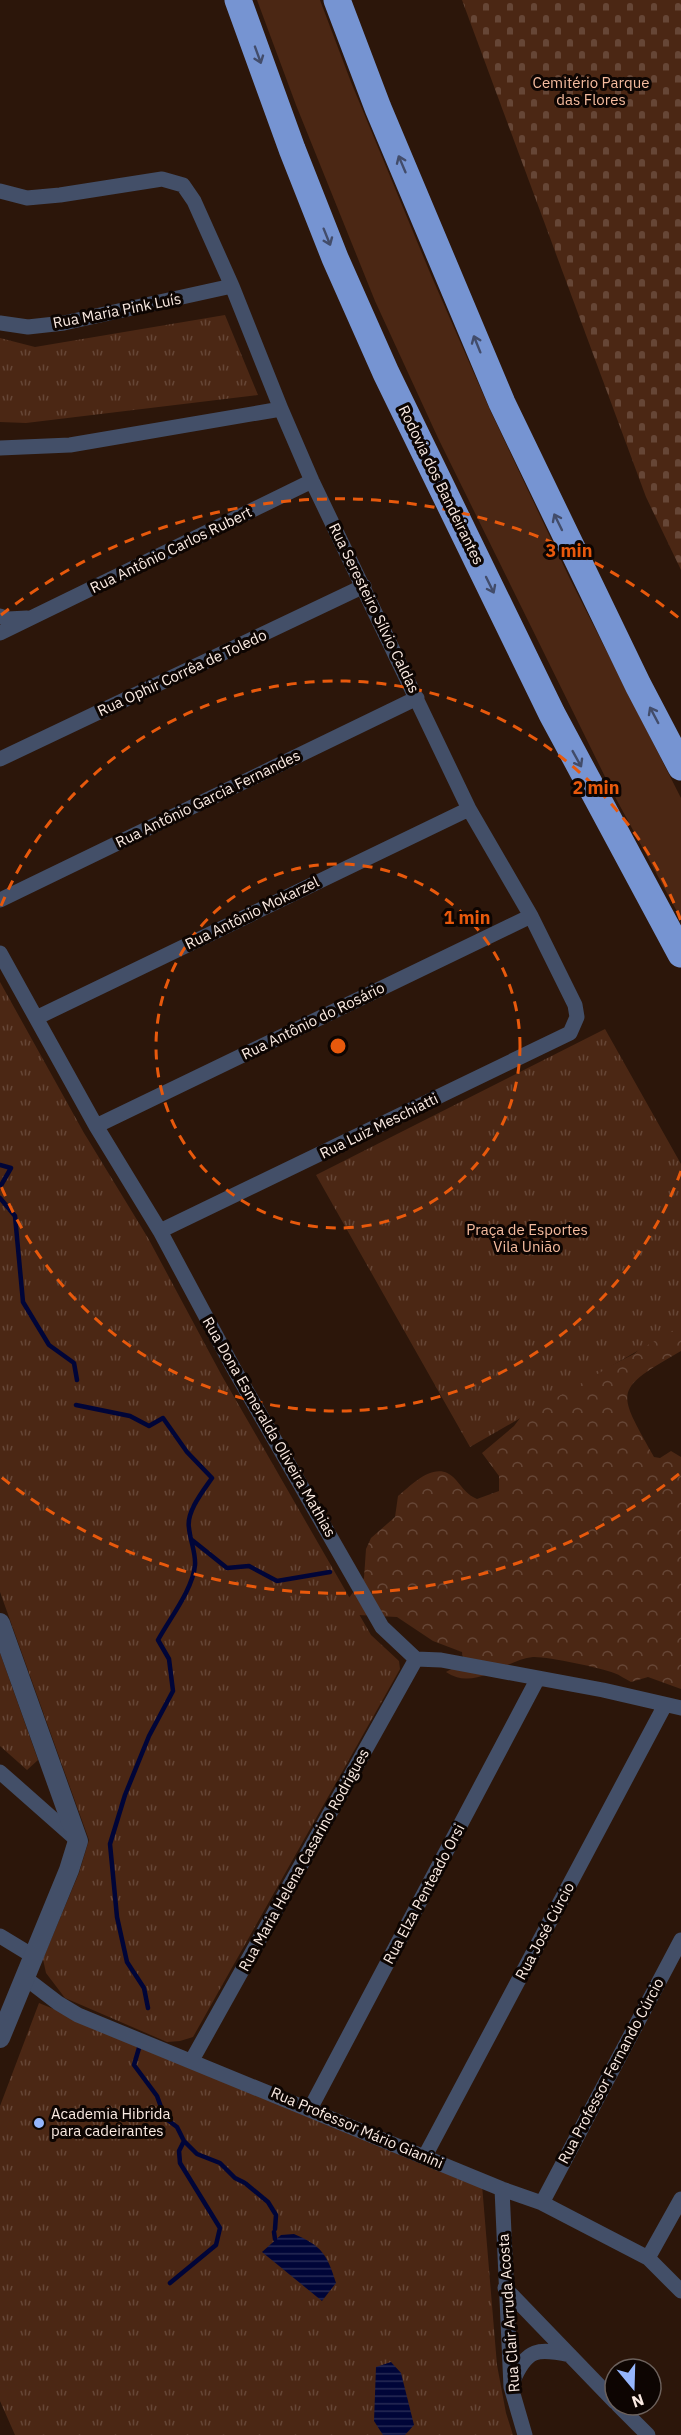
<svg xmlns="http://www.w3.org/2000/svg" width="681" height="2435" font-family="'IBM Plex Sans',sans-serif">
<style>
.grass{fill:#4b2714}
.forest{fill:url(#forest-crowns)}
.cemetery{fill:url(#cemetery-stones)}
.park{fill:url(#park-tufts)}
.water{fill:url(#water-rules)}
.lines{fill:none;stroke-linecap:round;stroke-linejoin:round}
.stream{stroke:#000538;stroke-width:4.5}
.minor{stroke:#434f68;stroke-width:15}
.tertiary{stroke:#434f68;stroke-width:20}
.motorway{stroke:#7694d2;stroke-width:27}
.oneway{stroke:#424c6a}
.ring{fill:none;stroke:#e8590c;stroke-width:3;stroke-dasharray:10 8}
.poi-dot{fill:#95b6fd;stroke:#0d0502;stroke-width:2}
.labels{text-anchor:middle;stroke-width:6;stroke-linejoin:round;paint-order:stroke}
.park-label{font-size:15px;fill:#f6bc9f;stroke:#0d0502}
.street-label{font-size:15px;fill:#fbebe3;stroke:#0d0502}
.poi-label{font-size:15px;fill:#fbebe3;stroke:#0d0502;text-anchor:start}
.centre{fill:#e8590c;stroke:#0d0502;stroke-width:3}
.ring-label{font-size:18px;text-anchor:middle;font-weight:bold;fill:#e8590c;stroke:#0d0502;stroke-width:6;stroke-linejoin:round;paint-order:stroke}
</style>
<defs>
<pattern id="forest-crowns" width="20" height="18" patternUnits="userSpaceOnUse" patternTransform="scale(1.5)"><rect width="20" height="18" fill="#4b2714"/><path d="M2 6a3 3 0 1 1 6 0M12 15a3 3 0 1 1 6 0" fill="none" stroke="#664636"/></pattern>
<pattern id="cemetery-stones" width="16" height="16" patternUnits="userSpaceOnUse" patternTransform="scale(1.5)"><rect width="16" height="16" fill="#4b2714"/><path d="M2 7V4a2 2 0 0 1 4 0v3zM10 15v-3a2 2 0 0 1 4 0v3z" fill="#664636"/></pattern>
<pattern id="park-tufts" width="24" height="20" patternUnits="userSpaceOnUse" patternTransform="scale(1.5)"><rect width="24" height="20" fill="#4b2714"/><path d="M3 7l-1-3M5 7V3M7 7l1-3M15 17l-1-3M17 17v-4M19 17l1-3" fill="none" stroke="#664636"/></pattern>
<pattern id="water-rules" width="6" height="5" patternUnits="userSpaceOnUse" patternTransform="scale(1.5)"><rect width="6" height="5" fill="#000538"/><path d="M0 2.5h6" fill="none" stroke="#262a55"/></pattern>
</defs>
<rect width="100%" height="100%" fill="#2c160a"/>
<path class="grass" d="M257,0H320L351,82L431,275L490,410L570,579L681,798V919L614,795L438,438L375,301L296,105Z"/>
<path class="forest" d="M681,1312V1351C612,1391 617,1390 654,1457L660,1458L671,1451L681,1457V1689L648,1677L631,1682C625,1679 620,1675 614,1673C602,1668 545,1656 533,1657C504,1660 475,1692 446,1672L464,1662L462,1652L433,1641L397,1617L358,1615L348,1599L364,1578L366,1549L371,1538L395,1517L398,1496C414,1483 437,1458 456,1480C463,1488 467,1495 477,1499L499,1491V1476L482,1453L514,1426L526,1410L575,1367L602,1370L634,1354Z"/>
<path class="cemetery" d="M462,0H681V570L646,497Z"/>
<path class="park" d="M225,315L258,395L26,423L0,422V338L35,347Z
M0,982L84,1133L148,1238L222,1376L371,1635L399,1661L400,1669L193,2037L180,2041L167,2042L65,1998L46,1973L43,1959L79,1873L89,1840L0,1592Z
M605,1029L681,1164V1326L470,1447L316,1175Z
M0,1653L38,1760L27,1770L0,1746Z
M39,2003L482,2185L497,2365L506,2413L513,2435H15L0,2401V2106Z"/>
<path class="water" d="M294,2234C322,2246 327,2254 336,2283L322,2301L262,2252L281,2235Z
M391,2362L401,2373L414,2425L405,2435H383L374,2421L376,2367Z"/>
<g class="lines">
<path class="stream" d="M0,1165L11,1168L0,1187
M0,1198L15,1216L23,1302L49,1345L74,1363L77,1380
M76,1405L130,1416L149,1426L163,1418L187,1452L212,1478C203,1491 186,1512 189,1528C190,1540 196,1553 195,1565C193,1589 170,1618 158,1640L169,1659L173,1691L149,1736L125,1795L110,1844L117,1917L127,1962L144,1988L148,2008
M192,1540L227,1568L249,1566L277,1581L330,1572
M139,2048L134,2065L157,2096L165,2118L177,2127L184,2141L179,2151L180,2163L220,2228L216,2245L170,2283
M184,2141L197,2154L220,2163L235,2178L245,2183L268,2202L276,2215L275,2229
M274,2232L275,2239"/>
<path class="minor" d="M0,191L27,198L60,195L162,179L183,185L194,201L232,286L281,409L312,481L469,809L531,916L575,1005L577,1017L570,1033L160,1231
M0,323L28,327L64,323L232,286
M0,448L70,445L281,409
M0,616L8,619L27,618
M0,633L312,481
M0,759L364,586
M0,900L417,698
M0,953L96,1126L160,1231L234,1369L382,1627L416,1659L441,1660L603,1690L681,1708
M36,1018L469,809
M96,1126L531,916
M0,1772L78,1841
M0,1936L33,1956
M24,1977L58,2003L78,2015L502,2189L542,2203L648,2258L681,2291
M192,2060L416,1659
M310,2109L538,1678
M425,2156L665,1705
M502,2189L511,2387L525,2435
M542,2203L681,1940
M648,2258L681,2199
M505,2288L615,2402
M513,2381C527,2348 538,2348 570,2355
M618,2405L648,2435"/>
<path class="tertiary" d="M0,1623L78,1841L69,1870L0,2038"/>
<path class="motorway" d="M238,0L292,149L335,258L386,373L552,714L681,954
M337,0L378,108L502,403L638,685L681,767"/>
</g>
<defs><path id="oneway-shaft" d="M-6 0H5M1.5-3L5.5 0L1.5 3" fill="none" stroke-width="1.6" stroke-linecap="round" stroke-linejoin="round" transform="scale(1.5)"/></defs>
<g class="oneway">
<use href="#oneway-shaft" transform="translate(258 55) rotate(70)"/>
<use href="#oneway-shaft" transform="translate(402 164) rotate(-113)"/>
<use href="#oneway-shaft" transform="translate(327 237) rotate(68)"/>
<use href="#oneway-shaft" transform="translate(477 344) rotate(-112)"/>
<use href="#oneway-shaft" transform="translate(558 522) rotate(-116)"/>
<use href="#oneway-shaft" transform="translate(490 585) rotate(64)"/>
<use href="#oneway-shaft" transform="translate(654 715) rotate(-118)"/>
<use href="#oneway-shaft" transform="translate(577 759) rotate(61)"/>
</g>
<g class="ring">
<circle cx="338" cy="1046" r="182"/>
<path d="M681 1171A365 365 0 0 1 1 1186M1 906A365 365 0 0 1 681 921"/>
<path d="M679 1474A547 547 0 0 1 1 1477M1 615A547 547 0 0 1 679 618"/>
</g>
<circle class="poi-dot" cx="39" cy="2123" r="6"/>
<g class="labels">
<g class="park-label">
<text x="591" y="88">Cemitério Parque<tspan x="591" dy="17">das Flores</tspan></text>
<text x="527" y="1235">Praça de Esportes<tspan x="527" dy="17">Vila União</tspan></text>
</g>
<g class="street-label">
<text transform="translate(117 311) rotate(-11)" y="5">Rua Maria Pink Luís</text>
<text transform="translate(441 485) rotate(64)" y="5">Rodovia dos Bandeirantes</text>
<text transform="translate(171 550) rotate(-26)" y="5">Rua Antônio Carlos Rubert</text>
<text transform="translate(374 608) rotate(64)" y="5">Rua Seresteiro Sílvio Caldas</text>
<text transform="translate(182 673) rotate(-25)" y="5">Rua Ophir Corrêa de Toledo</text>
<text transform="translate(208 799) rotate(-26)" y="5">Rua Antônio Garcia Fernandes</text>
<text transform="translate(252 913) rotate(-26)" y="5">Rua Antônio Mokarzel</text>
<text transform="translate(313 1021) rotate(-26)" y="5">Rua Antônio do Rosário</text>
<text transform="translate(379 1126) rotate(-26)" y="5">Rua Luiz Meschiatti</text>
<text transform="translate(269 1427) rotate(60)" y="5">Rua Dona Esmeralda Oliveira Mathias</text>
<text transform="translate(304 1860) rotate(-61)" y="5">Rua Maria Helena Casarino Rodrigues</text>
<text transform="translate(424 1894) rotate(-62)" y="5">Rua Elza Penteado Orsi</text>
<text transform="translate(545 1931) rotate(-62)" y="5">Rua José Cúrcio</text>
<text transform="translate(611 2071) rotate(-62)" y="5">Rua Professor Fernando Cúrcio</text>
<text transform="translate(357 2128) rotate(23)" y="5">Rua Professor Mário Gianini</text>
<text transform="translate(509 2313) rotate(-94)" y="5">Rua Clair Arruda Acosta</text>
</g>
<g class="poi-label">
<text x="51" y="2119">Academia Hibrida<tspan x="51" dy="17">para cadeirantes</tspan></text>
</g>
</g>
<circle cx="338" cy="1046" r="9" class="centre"/>
<g class="ring-label">
<text x="569" y="557">3 min</text>
<text x="596" y="794">2 min</text>
<text x="467" y="924">1 min</text>
</g>
<g transform="translate(633 2387) rotate(161)"><circle r="28" fill="#0d0502" stroke="#6c615c" stroke-width="1.5"/>
<path d="M0-4.5L10 22L0 15L-10 22Z" fill="#95b6fd"/>
<text y="-9" font-size="16" font-weight="bold" text-anchor="middle" fill="#fbebe3">N</text>
</g>
</svg>
